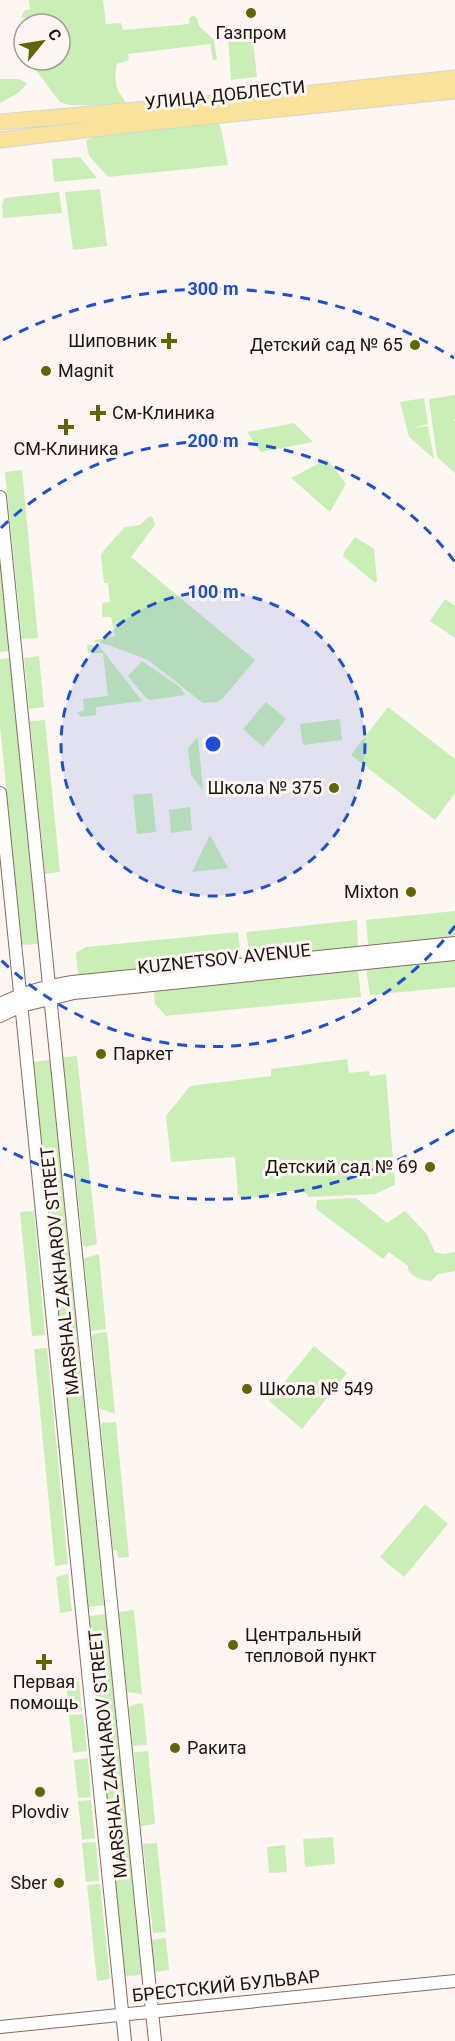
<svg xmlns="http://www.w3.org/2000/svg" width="455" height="2041" font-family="Roboto,sans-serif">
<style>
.green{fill:#c9efb7}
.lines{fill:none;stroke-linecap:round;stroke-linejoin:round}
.minor-casing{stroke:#866b5f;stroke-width:14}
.major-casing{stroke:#d6d5d4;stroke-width:17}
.minor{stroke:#fff;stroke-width:12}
.major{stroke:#f9e39a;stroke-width:15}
.ring{fill:none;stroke:#1d4ed8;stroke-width:3;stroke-dasharray:10 8}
.poi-dot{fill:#626500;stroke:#fdf6f3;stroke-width:2}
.labels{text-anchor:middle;stroke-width:6;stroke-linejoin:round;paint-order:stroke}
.poi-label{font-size:18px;fill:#1e140f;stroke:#fdf6f3;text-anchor:end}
.street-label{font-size:18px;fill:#1e140f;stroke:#fdf6f3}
.centre{fill:#1d4ed8;stroke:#fdf6f3;stroke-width:3}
.ring-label{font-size:18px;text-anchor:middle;font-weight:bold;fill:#1d4ed8;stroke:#fdf6f3;stroke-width:6;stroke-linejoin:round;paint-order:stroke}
</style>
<rect width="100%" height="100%" fill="#fdf6f3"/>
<path class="green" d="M29,0H103L106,24L121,23L123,30L189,24L190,17L194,16L197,18L199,26L214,40L217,60H213L210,44L128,54L129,60L117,64C115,69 115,82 117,88C120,96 125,97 126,106L69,105L60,102L28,60H60V24H33L32,17L21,18L24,11L30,9Z
M252,32L257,77L231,80L228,37L232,34Z
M0,79H19L27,83C22,92 10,98 0,103Z
M217,121L221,128L228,165L108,177L89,156L86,140L115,131Z
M80,157L97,178L54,182L52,159Z
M100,189L107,246L73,250L65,192Z
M59,192L62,213L3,218L2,205L4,198Z
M455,395V419L452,420L455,421V473L437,457L429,399Z
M424,398L428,424L412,428L428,426L434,459L409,437L400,402Z
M294,423L313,442L261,452L247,432Z
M327,459L346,484L330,512L291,478Z
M22,470L38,638L22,639L5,472Z
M150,516L153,518L155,525L131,557L255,660L223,698L216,702L203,703L148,660L109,645L91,641L115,636L111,617H102V603L110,602L108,583H104L101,555L104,550L125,527L140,525Z
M355,537L374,549L377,581L375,583L343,556L344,552Z
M0,561L9,651L0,652Z
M445,599L455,606V638L430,621Z
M87,644L100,647L142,701L96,707V715L81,717L77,712L84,711L83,699L108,696L103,653H88Z
M39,656L44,707L29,709L24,658Z
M10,658L38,944L22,945L0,725V659Z
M142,661L180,687L185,695L150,700L146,698L128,676Z
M266,702L286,719L263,747L243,729Z
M388,707L455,759V793L435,820L351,755Z
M340,719L342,740L303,745L300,724Z
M45,720L60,872L45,874L30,721Z
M198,737L203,790L191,775L188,748Z
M152,793L156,832L137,834L133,795Z
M190,807L192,830L171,833L169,810Z
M210,835L228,868L192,872Z
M455,911V937L369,945L368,943L366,920Z
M357,920L358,947L252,957L250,955L246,932Z
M238,932L241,958L78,975L76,953L86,947Z
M455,960V987L370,995L366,969Z
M358,970L361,997L166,1016L155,1004L154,991Z
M77,1056L97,1244L86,1247L83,1245L63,1057Z
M347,1059L349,1073L369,1071L370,1076L386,1074L395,1185L375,1194L309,1197L303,1190L279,1192L243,1200L238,1195L235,1157L171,1162L166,1116L190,1086L271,1076V1069Z
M50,1060L77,1333L61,1334L33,1062Z
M356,1198L387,1223L405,1211L426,1233L435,1252L443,1254L455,1252V1271L438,1274L431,1281C421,1280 414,1278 408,1270V1266L389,1252L383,1259L316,1209L317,1200Z
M34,1211L45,1335L32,1336L20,1212Z
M99,1254L106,1329L91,1331L84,1258Z
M107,1332L115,1414L99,1408L92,1336L93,1334Z
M77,1337L104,1605L88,1607L61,1339Z
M314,1346L347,1373L302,1429L269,1401Z
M47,1348L68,1564L55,1566L34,1349Z
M116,1422L129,1557L118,1558L117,1550H113L101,1426L102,1423Z
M425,1504L448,1524L404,1577L380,1557Z
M68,1574L72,1611L60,1613L56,1577Z
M134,1610L142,1694L127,1692L119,1612Z
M105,1614L119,1749L103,1751L89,1616Z
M79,1681L82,1711L69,1712L66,1682Z
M143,1703L147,1745L133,1746L129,1707L136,1704Z
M83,1714L87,1751L73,1753L69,1715Z
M148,1751L155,1824L141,1826L134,1752Z
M120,1755L141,1975L125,1976L103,1757Z
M88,1758L91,1797L78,1798L74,1760Z
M91,1800L95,1838L82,1840L78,1801Z
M333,1837L335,1864L305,1867L303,1839Z
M96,1842L99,1881L86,1882L82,1843Z
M157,1843L166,1932L153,1933L143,1844Z
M285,1845L287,1872L269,1873L267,1847Z
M100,1884L110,1979L97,1981L87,1885Z
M166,1938L169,1970L155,1972L151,1940Z"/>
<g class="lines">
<defs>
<path id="minor" d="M0,497L155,2041
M0,793L125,2041
M0,1004C24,992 46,986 72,982L455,943
M0,1016L21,1006L74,993L455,954
M0,2027L455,1981"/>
<path id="major" d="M0,122L227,102L455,78
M0,140L135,124L455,91"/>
</defs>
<use href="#minor" class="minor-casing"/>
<use href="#major" class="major-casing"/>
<use href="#minor" class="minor"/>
<use href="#major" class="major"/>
</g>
<circle cx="213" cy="744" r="152" fill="#1d4ed8" fill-opacity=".12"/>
<g class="ring">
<circle cx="213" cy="744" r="152"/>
<path d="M455 926A303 303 0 0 1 1 960M1 528A303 303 0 0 1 455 562"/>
<path d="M454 1130A455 455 0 0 1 3 1148M3 340A455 455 0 0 1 454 358"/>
</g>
<g class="poi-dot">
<circle cx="251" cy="13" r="6"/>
<path d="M166 332h6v6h6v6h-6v6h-6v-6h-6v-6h6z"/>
<circle cx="415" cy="345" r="6"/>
<circle cx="46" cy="371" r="6"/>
<path d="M95 404h6v6h6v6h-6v6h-6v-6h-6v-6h6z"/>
<path d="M63 418h6v6h6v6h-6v6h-6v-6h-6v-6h6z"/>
<circle cx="334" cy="788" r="6"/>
<circle cx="411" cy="892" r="6"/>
<circle cx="101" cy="1054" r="6"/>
<circle cx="430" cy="1167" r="6"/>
<circle cx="247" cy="1389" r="6"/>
<circle cx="233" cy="1645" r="6"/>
<path d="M41 1653h6v6h6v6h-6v6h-6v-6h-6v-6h6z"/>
<circle cx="175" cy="1748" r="6"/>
<circle cx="40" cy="1792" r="6"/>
<circle cx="59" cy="1883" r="6"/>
</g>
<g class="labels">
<g class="poi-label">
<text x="251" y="39" text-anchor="middle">Газпром</text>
<text x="157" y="347">Шиповник</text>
<text x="403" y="351">Детский сад № 65</text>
<text x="58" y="377" text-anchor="start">Magnit</text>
<text x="112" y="419" text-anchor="start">См-Клиника</text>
<text x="66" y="455" text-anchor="middle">СМ-Клиника</text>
<text x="322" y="794">Школа № 375</text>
<text x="399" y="898">Mixton</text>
<text x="113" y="1060" text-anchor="start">Паркет</text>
<text x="418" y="1173">Детский сад № 69</text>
<text x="259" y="1395" text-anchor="start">Школа № 549</text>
<text x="245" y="1641" text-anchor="start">Центральный<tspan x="245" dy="21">тепловой пункт</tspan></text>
<text x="44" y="1688" text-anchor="middle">Первая<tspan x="44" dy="21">помощь</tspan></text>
<text x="187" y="1754" text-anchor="start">Ракита</text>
<text x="40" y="1818" text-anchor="middle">Plovdiv</text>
<text x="47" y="1889">Sber</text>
</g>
<g class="street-label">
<text transform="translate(225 95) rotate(-6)" y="6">УЛИЦА ДОБЛЕСТИ</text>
<text transform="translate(224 959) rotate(-6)" y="6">KUZNETSOV AVENUE</text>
<text transform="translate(60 1271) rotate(-96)" y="6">MARSHAL ZAKHAROV STREET</text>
<text transform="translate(108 1754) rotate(-96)" y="6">MARSHAL ZAKHAROV STREET</text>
<text transform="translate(226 1986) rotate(-6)" y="6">БРЕСТСКИЙ БУЛЬВАР</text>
</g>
</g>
<circle cx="213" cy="744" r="9" class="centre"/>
<g class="ring-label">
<text x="213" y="295">300 m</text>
<text x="213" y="447">200 m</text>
<text x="213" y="598">100 m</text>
</g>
<g transform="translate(42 42) rotate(60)"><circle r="28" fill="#fdf6f3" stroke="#a49c98" stroke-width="1.5"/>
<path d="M0-4.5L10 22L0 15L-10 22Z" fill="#626500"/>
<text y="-9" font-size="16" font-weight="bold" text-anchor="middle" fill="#1e140f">С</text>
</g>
</svg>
